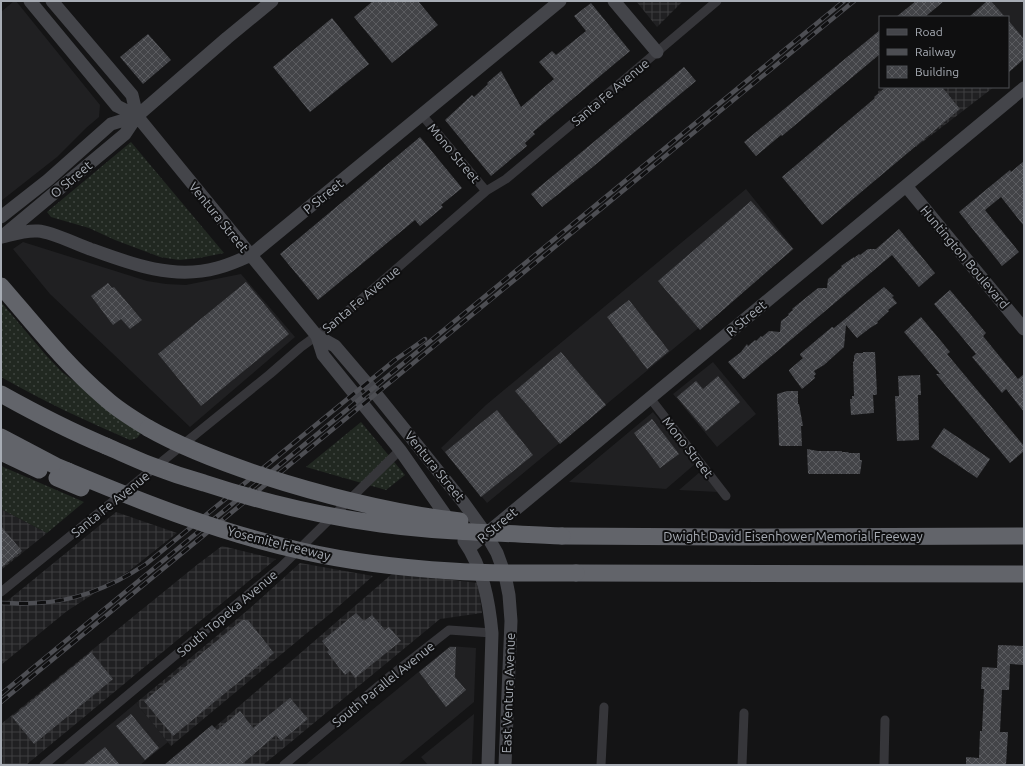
<svg xmlns="http://www.w3.org/2000/svg" width="1025" height="766" font-family="Ubuntu,sans-serif">
<style>
.built{fill:#202022}
.industrial{fill:url(#industrial-grid)}
.grass{fill:url(#grass-dots)}
.building{fill:url(#building-cross-hatch)}
.lines{fill:none;stroke-linecap:round;stroke-linejoin:round}
.street{stroke:#36363a;stroke-width:9}
.secondary{stroke:#44454a;stroke-width:13}
.highway{stroke:#62646a;stroke-width:17}
.rail-casing{stroke:#4d4e53;stroke-width:4.5}
.rail{stroke:#0f0f10;stroke-width:3;stroke-dasharray:9;stroke-linecap:butt}
.highway-bridge{stroke:#62646a;stroke-width:17}
.labels{text-anchor:middle;stroke-width:4;stroke-linejoin:round;paint-order:stroke}
.street-label{font-size:13px;fill:#a7acb4;stroke:#0f0f10}
</style>
<defs>
<pattern id="industrial-grid" width="8" height="8" patternUnits="userSpaceOnUse"><rect width="8" height="8" fill="#202022"/><path d="M0 4h8M4 0v8" fill="none" stroke="#3e3e40"/></pattern>
<pattern id="grass-dots" width="8" height="8" patternUnits="userSpaceOnUse"><rect width="8" height="8" fill="#212821"/><path d="M2 2h.1M6 6h.1" fill="none" stroke="#3e443f" stroke-width="1.8" stroke-linecap="round"/></pattern>
<pattern id="building-cross-hatch" width="8" height="8" patternUnits="userSpaceOnUse"><rect width="8" height="8" fill="#434448"/><path d="M0 0l8 8M0 8l8-8" fill="none" stroke="#5b5c60"/></pattern>
</defs>
<rect width="100%" height="100%" fill="#141415"/>
<path class="built" d="M14,1H16L100,105L99,117L86,128L57,157L1,201V12Z
M991,1H1024V41L1008,22V17H1004Z
M746,189L794,249L487,503L441,448L486,405Z
M23,242L147,281L166,284L186,285L241,274L295,337L190,427L50,294L13,249Z
M713,362L756,414L717,447L673,394Z
M653,412L695,464L666,489L569,482Z
M701,471L718,492L679,490Z
M450,646L476,648L474,702L398,765H305Z
M136,703L168,742L140,765H62Z
M474,714L472,765H428L421,757Z"/>
<path class="industrial" d="M636,1H683L657,27Z
M883,87H994L916,147L878,101V91Z
M1,509L47,533L1,570Z
M116,512L177,533L129,571L67,611L1,665V606Z
M222,546L276,559L216,608L26,765H1V724L198,564Z
M300,563L373,576L331,613L171,746L136,703L249,609Z
M393,573L478,583L482,613L440,619L263,765H171Z"/>
<path class="grass" d="M131,142L224,253L199,258L179,260L160,257L115,240L89,228L51,217L47,212Z
M1,302L45,354L62,372L142,432L137,438L130,440C86,421 43,401 1,377Z
M361,422L405,475L386,490L306,467Z
M1,466L84,502L47,533L1,509Z"/>
<path class="building" d="M373,1H418L438,25L392,63L354,17Z
M916,1H944L925,17H896Z
M987,1H991L1005,17H969Z
M591,3L630,51L533,132L535,134L525,143L527,146L491,176L445,120L472,95L474,97L488,84L487,83L501,71L521,107L554,79L539,62L552,51L556,55L586,31L574,16Z
M332,18L369,64L310,112L273,67Z
M1008,20L1024,39V59L1008,73Z
M880,30V54L782,136L781,135L756,156L744,142Z
M148,34L171,60L143,84L120,57Z
M684,67L696,81L589,170L542,207L531,194Z
M886,87H942L960,109L822,225L782,177L875,98L874,97Z
M420,137L462,188L441,205L443,207L420,226L415,220L318,300L280,254Z
M1024,161V226L1001,197L985,210L1019,252L1002,266L959,212L1010,170L1011,172Z
M751,201L793,249L700,330L658,281Z
M899,229L935,273L919,287L892,255L744,379H743L728,362L741,352L747,344L748,346L755,340L756,341L761,336L762,337L769,331L780,332L781,321L789,315L788,314L793,310L792,309L818,288H827L828,279L842,267L841,266L854,257V258L859,254L860,255L868,249H876Z
M246,282L289,334L201,406L158,354Z
M108,283L112,288L114,287L142,320L130,329L121,319L113,325L91,296Z
M884,287L894,296L892,297L897,303L888,310L889,311L877,322L878,323L870,328L857,338L846,325L844,347L824,365L814,371L816,374L814,376L815,378L802,389L789,371V370L803,358L800,355V354L832,327L834,328Z
M950,290L986,333L983,336L1018,379L1024,374V412L1006,389L1002,393L972,357L976,354L934,304Z
M629,300L669,351L647,369L607,317Z
M921,317L950,352L947,354L1024,446V451L1010,463L936,374H940L904,332Z
M561,352L606,405L560,444L515,391Z
M863,352H875L877,394L876,395H873L874,413H873L851,415L850,399H852V396H854L853,362L854,361V356L856,353H863Z
M920,375L921,395H918L919,440L897,441L895,396H899L898,376Z
M718,376L740,402L706,431L677,397L696,381L703,389Z
M787,391H798V404H799L803,426H801L802,446H780L779,445L777,394Z
M497,410L533,455L481,497L445,452Z
M652,419L679,454L660,468L634,433Z
M944,428L990,459L977,478L931,447Z
M807,449L818,451H842V452H848L849,453H860V460H862L860,474H809L808,473Z
M1,526L22,551L1,568Z
M356,613L364,621L372,615L385,630L389,627L401,641L355,678L350,671L345,675L327,652L329,650L322,641Z
M242,620H248L274,653L173,736L144,701Z
M998,645L1024,646L1023,665L1010,664L1009,690H1002L1000,732H1008L1006,765H966V757L979,758L980,731H982L984,689H981L982,667L997,668Z
M450,647H456L455,677L466,690L446,707L419,672Z
M91,652L113,679L34,744L12,717Z
M290,698L308,719L281,741L276,735L241,765H164L212,725L217,730L240,711L253,728Z
M131,714L159,748L145,760L116,726Z
M105,747L120,765H83Z"/>
<g class="lines">
<path class="street" d="M422,115L486,191
M650,398L726,496
M1,592L270,374L301,347L334,323L486,191L506,179L585,113L717,1
M44,765L281,567L400,450
M284,765L394,673L449,630L492,633
M601,765L604,707
M742,765L744,713
M884,765L885,720"/>
<path class="secondary" d="M30,1L117,106L137,116L317,336L335,346L376,394L463,502L486,534L497,553L505,575L509,595L511,621L505,765
M52,1L132,95L137,116
M614,1L657,52
M906,186L1024,329
M1,217L48,180L111,124L137,116
M4,235L125,134L137,116L227,38L272,1
M2,237C14,234 26,230 38,231C53,232 75,244 90,249C131,264 173,280 217,268C229,265 240,260 251,255L560,1
M317,336L323,355L400,450L451,523
M464,541C483,568 489,601 492,633L488,765
M469,548L1024,88"/>
<path class="highway" d="M1,286C34,324 66,365 105,398C118,410 133,419 148,428
M1,394C35,413 70,431 106,446
M1,437L56,466L68,471
M1,452L39,470
M562,536L729,537L1024,536
M576,573L1024,574"/>
<defs>
<path id="rail" d="M1,603C12,603 24,604 35,603C75,602 113,586 146,564L395,360L425,339
M1,694L844,1
M1,702L854,1"/>
</defs>
<use href="#rail" class="rail-casing"/>
<use href="#rail" class="rail"/>
<path class="highway-bridge" d="M148,428C183,448 221,462 260,475C325,496 392,513 460,521
M106,446C120,452 135,459 150,465C168,472 186,478 204,483C262,502 321,516 381,524C441,532 501,533 562,536
M68,471C144,503 221,533 302,551C351,562 402,568 452,571C493,574 534,573 576,573
M57,478L81,488"/>
</g>
<g class="labels">
<g class="street-label">
<text transform="translate(610 92) rotate(-40)" y="5">Santa Fe Avenue</text>
<text transform="translate(454 153) rotate(50)" y="5">Mono Street</text>
<text transform="translate(71 179) rotate(-40)" y="5">O Street</text>
<text transform="translate(323 196) rotate(-39)" y="5">P Street</text>
<text transform="translate(219 217) rotate(51)" y="5">Ventura Street</text>
<text transform="translate(965 257) rotate(50)" y="5">Huntington Boulevard</text>
<text transform="translate(361 299) rotate(-40)" y="5">Santa Fe Avenue</text>
<text transform="translate(746 318) rotate(-40)" y="5">R Street</text>
<text transform="translate(688 447) rotate(52)" y="5">Mono Street</text>
<text transform="translate(435 466) rotate(51)" y="5">Ventura Street</text>
<text transform="translate(110 504) rotate(-39)" y="5">Santa Fe Avenue</text>
<text transform="translate(497 525) rotate(-40)" y="5">R Street</text>
<text x="793" y="541">Dwight David Eisenhower Memorial Freeway</text>
<text transform="translate(279 543) rotate(14)" y="5">Yosemite Freeway</text>
<text transform="translate(227 613) rotate(-40)" y="5">South Topeka Avenue</text>
<text transform="translate(383 684) rotate(-39)" y="5">South Parallel Avenue</text>
<text transform="translate(508 693) rotate(-88)" y="5">East Ventura Avenue</text>
</g>
</g>
<rect width="1025" height="766" fill="none" stroke="#a7acb4" stroke-width="4"/>
<rect x="879" y="16" width="130" height="72" fill="#0f0f10" stroke="#4c4e52"/>
<rect x="887" y="29" width="20" height="6" fill="#44454a" stroke="#4c4e52"/>
<text x="915" y="36" font-size="12" fill="#a7acb4">Road</text>
<rect x="887" y="49" width="20" height="6" fill="#4d4e53" stroke="#4c4e52"/>
<text x="915" y="56" font-size="12" fill="#a7acb4">Railway</text>
<rect x="887" y="66" width="20" height="12" fill="url(#building-cross-hatch)" stroke="#4c4e52"/>
<text x="915" y="76" font-size="12" fill="#a7acb4">Building</text>
</svg>
